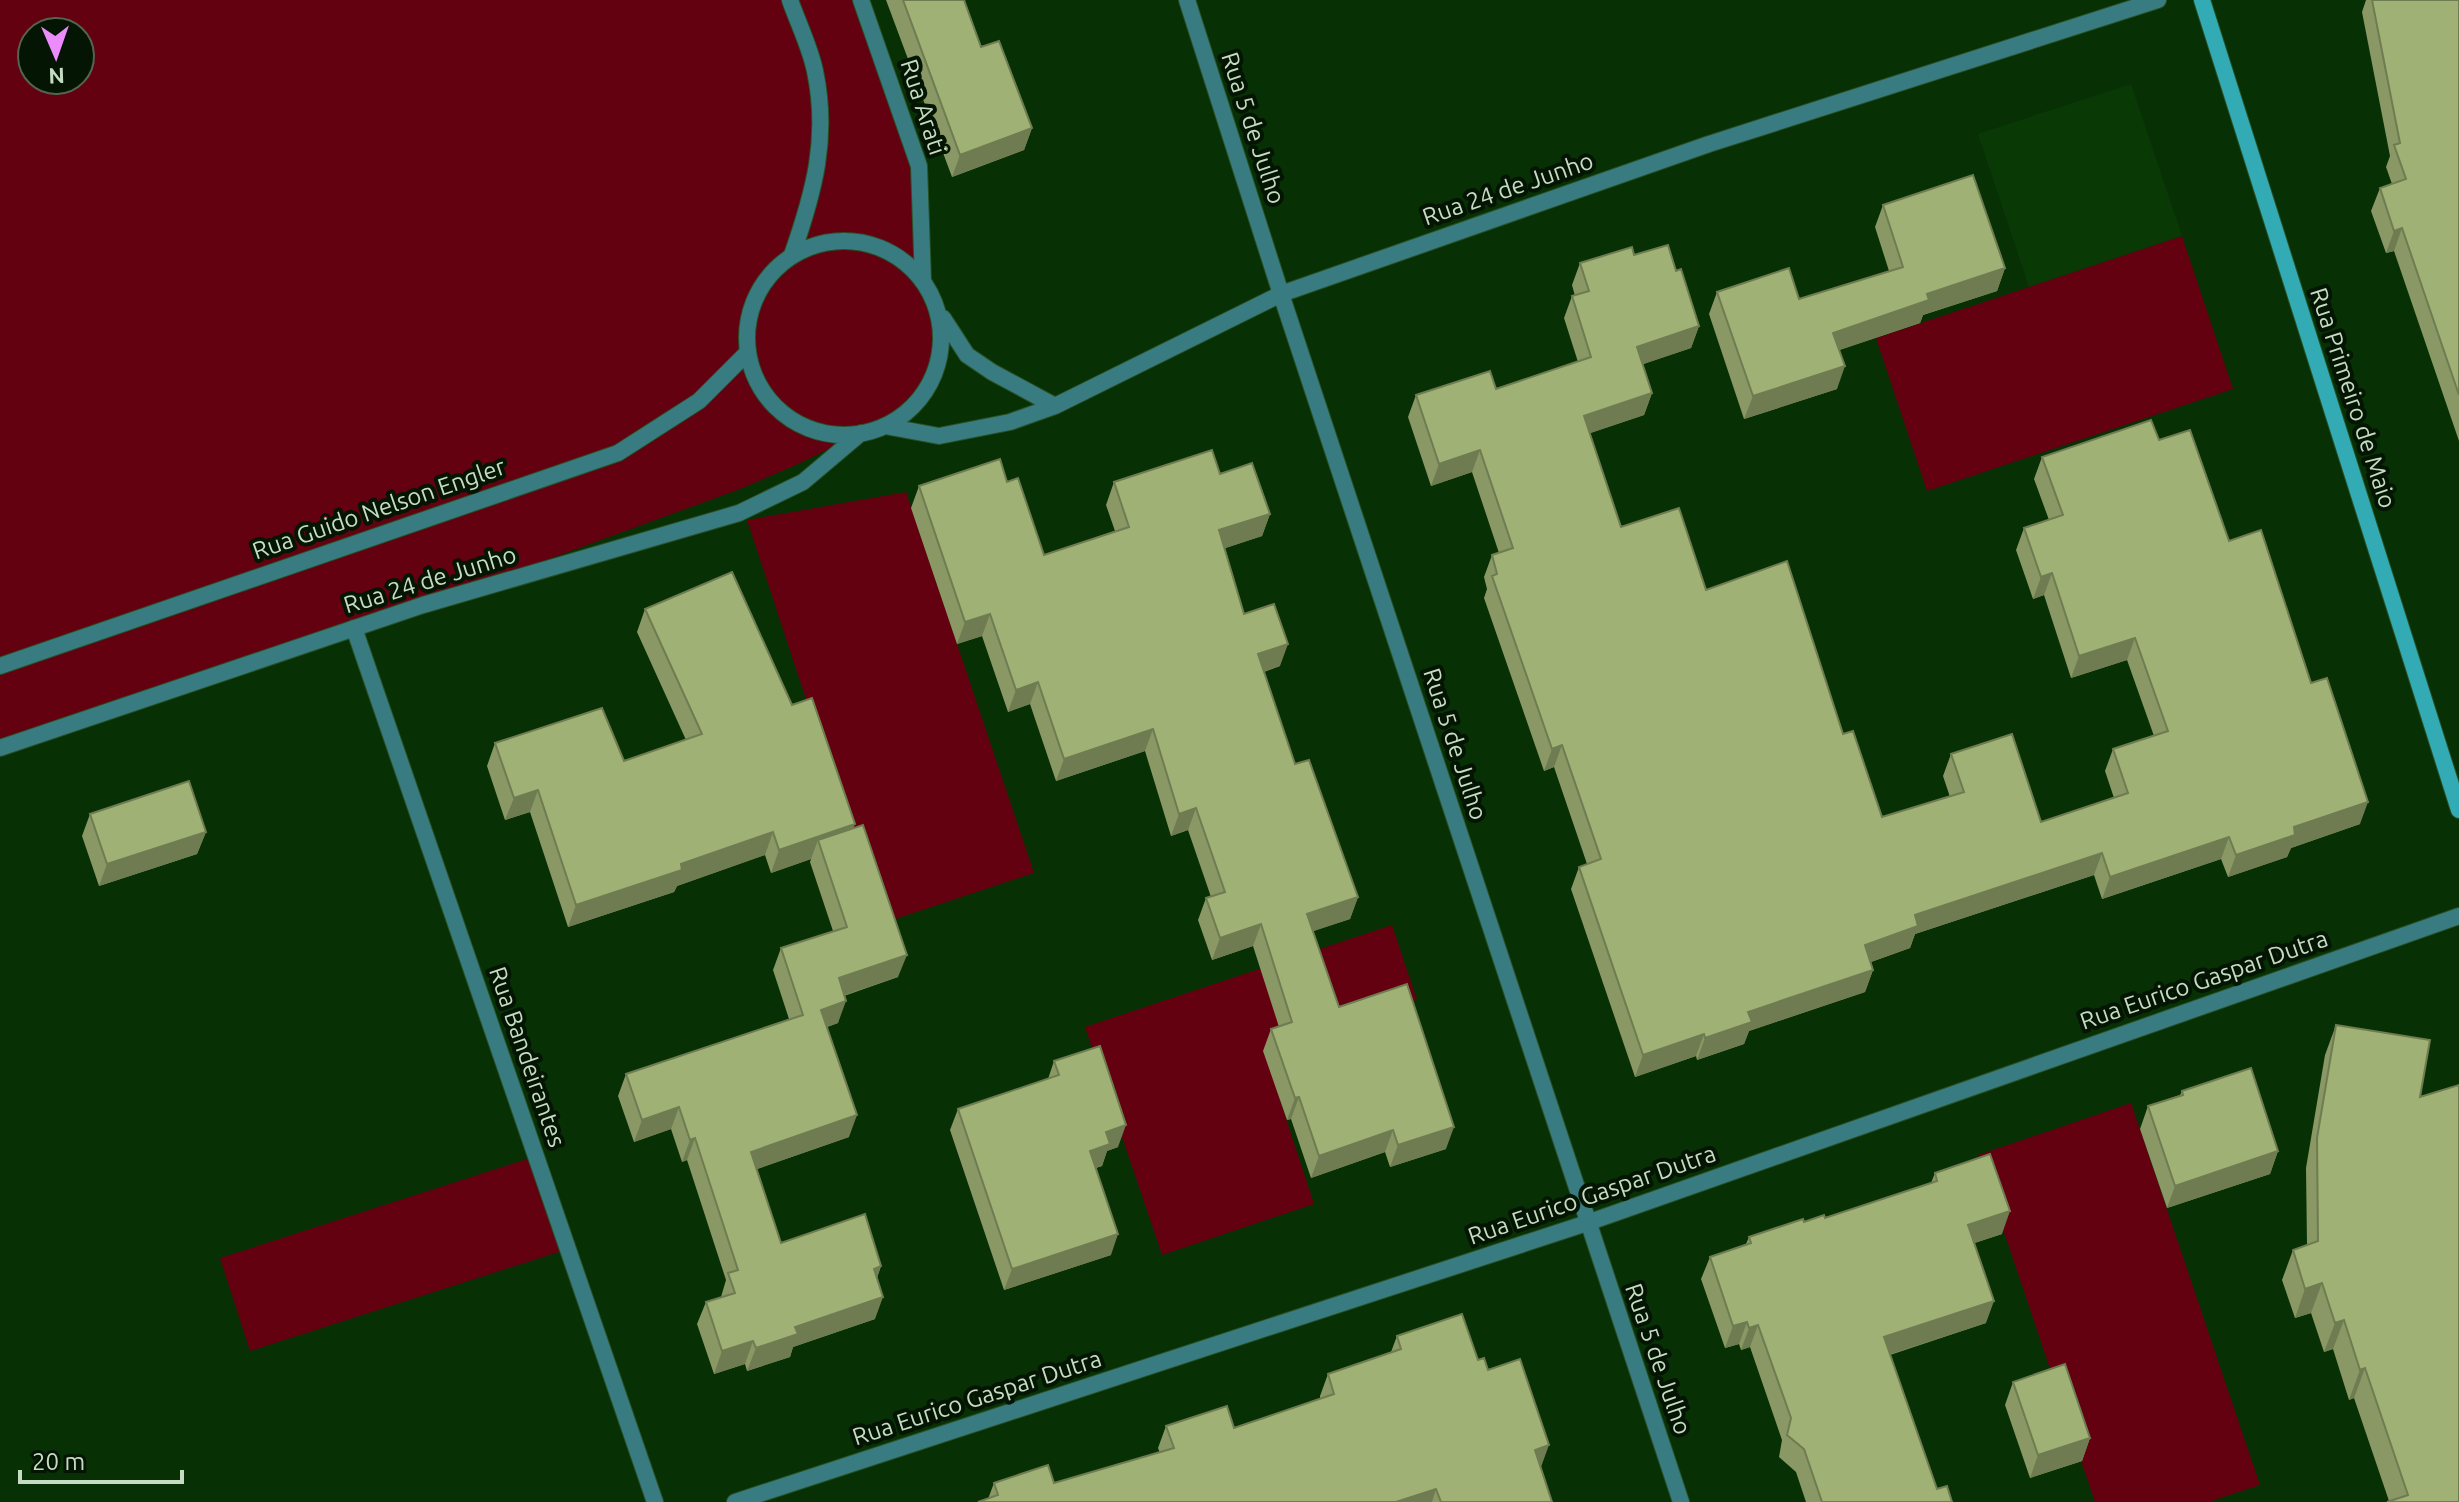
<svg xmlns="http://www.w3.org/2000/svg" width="2459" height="1502" font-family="Ubuntu,sans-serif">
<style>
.built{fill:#093a05}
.green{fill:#640111;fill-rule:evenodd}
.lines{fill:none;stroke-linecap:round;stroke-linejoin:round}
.street-casing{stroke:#295026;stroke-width:18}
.secondary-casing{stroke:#295026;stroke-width:18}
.street{stroke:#387c81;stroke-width:16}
.secondary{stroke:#32abb4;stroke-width:16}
.wall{fill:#899864}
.shaded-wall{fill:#6f7c51}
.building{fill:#9fb174;stroke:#6f7c51;stroke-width:2}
.labels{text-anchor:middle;stroke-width:8;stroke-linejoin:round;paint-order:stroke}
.street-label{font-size:24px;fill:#c5dcc2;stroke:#051504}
</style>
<rect width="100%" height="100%" fill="#073104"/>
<path class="built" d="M2131,84L2182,236L2029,287L1978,134Z"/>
<path class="green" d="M0,0H859L914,168L937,331L934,360L923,386L905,408L881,423L796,465L740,489L423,605L0,748ZM32,32H80V80H32Z
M2182,236L2233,389L1927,491L1876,338Z
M906,492L1034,873L880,924L747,520Z
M1392,925L1417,1000L1264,1051L1314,1204L1162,1255L1085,1027Z
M2131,1103L2260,1485L2208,1502H2095L1978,1155Z
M536,1156L568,1249L250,1351L220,1258Z"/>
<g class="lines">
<defs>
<path id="street" d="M790,0C798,23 810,47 815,71C829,138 814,192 792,255
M861,0L919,166L923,281
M1187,0L1281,294L1681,1502
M747 338a97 97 0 1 1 194 0a97 97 0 1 1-194 0Z
M943,318L967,355L992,372L1055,406
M885,426L939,436L1010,422L1055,406L1281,294L1709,144L2158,0
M354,628L655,1502
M0,666L618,453L699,401L748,352
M0,748L423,605L739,513L803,482L861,433
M735,1502L1587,1223L2459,916"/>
<path id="secondary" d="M2202,0L2459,810"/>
</defs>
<use href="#street" class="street-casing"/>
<use href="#secondary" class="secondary-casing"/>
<use href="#street" class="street"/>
<use href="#secondary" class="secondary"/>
</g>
<path class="wall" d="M886,0H964L981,47L1032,128L1024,150L952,177Z
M2366,0H2459V441L2394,251L2386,253L2371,211L2380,188L2392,184L2386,167L2390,156L2362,12Z
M1883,205L2005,268L1997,291L1923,315L1920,323L1839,350L1837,389L1744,419L1709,314L1717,292L1799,299L1889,271L1875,227Z
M1634,255L1676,271L1699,326L1691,348L1643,364L1652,393L1644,415L1590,433L1621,527L1706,590L1843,734L1882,817L1950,797L1943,776L1951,754L2041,822L2114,798L2105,771L2113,749L2154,736L2127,660L2071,678L2044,595L2033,599L2016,550L2024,528L2049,520L2034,479L2042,457L2159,440L2229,541L2311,683L2360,824L2291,848L2287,857L2228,877L2221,859L2102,899L2094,875L1915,934L1910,948L1871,962L1873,970L1865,992L1749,1031L1744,1044L1697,1060L1696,1056L1635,1077L1571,889L1579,867L1587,864L1554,767L1544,771L1484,598L1487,589L1484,577L1492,555L1499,553L1472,472L1431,486L1408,417L1416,395L1496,389L1578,362L1564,318L1572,296H1575L1572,285L1580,263Z
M1220,474L1270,514L1262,536L1225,548L1244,614L1280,666L1264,672L1295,764L1358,897L1350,919L1313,931L1339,1007L1446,1149L1390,1167L1385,1152L1311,1178L1291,1119L1287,1120L1263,1051L1271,1029L1279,1027L1253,946L1212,960L1198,920L1206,898L1211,897L1188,830L1171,836L1145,751L1056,781L1030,704L1008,712L982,636L957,644L911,508L919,486L1007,482L1044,555L1115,531L1106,505L1114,482Z
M645,609L792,705L853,828L898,977L844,996L838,1023L827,1027L849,1137L757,1169L781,1243L881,1266L877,1278L875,1319L793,1347L790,1357L747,1371L745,1364L714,1374L697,1324L706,1302L721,1297L726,1280L687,1160L682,1162L671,1129L634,1142L618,1096L626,1074L789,1019L773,970L781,948L833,931L810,862L811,859L771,873L765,855L677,886L674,892L568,927L530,812L505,820L487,766L495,743L624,761L686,740L637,632Z
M90,814L206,832L197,854L99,886L82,836Z
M2336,1025L2420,1097L2459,1502L2389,1501L2354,1398L2349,1400L2333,1349L2324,1352L2311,1313L2295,1318L2282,1280L2293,1250L2307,1245L2306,1168L2325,1055Z
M1054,1061L1118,1147L1107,1151L1102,1166L1096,1168L1111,1255L1004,1290L950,1130L958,1109L1048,1079Z
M2182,1091L2278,1151L2270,1174L2167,1208L2140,1129L2148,1106L2180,1095Z
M1935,1173L2002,1234L1974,1243L1986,1323L1890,1355L1937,1489L1952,1502H1806L1796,1472L1779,1457L1782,1440L1750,1347L1741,1350L1739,1344L1725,1348L1701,1279L1710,1257L1746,1244L1749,1237L1804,1222L1825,1218L1931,1183Z
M1397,1336L1478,1360L1488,1370L1541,1467L1552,1502H978L988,1499L994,1483H1054L1160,1453L1158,1448L1166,1426L1234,1428L1320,1399V1396L1328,1374L1391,1352Z
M2013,1382L2090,1438L2082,1461L2030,1478L2005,1405Z"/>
<path class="shaded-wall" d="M1032,128L1024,150L952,177L960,155Z
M2402,228L2394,251L2386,253L2394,231Z
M2005,268L1997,291L1923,315L1920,323L1825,355L1833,333L1927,294Z
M1699,326L1691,348L1629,369L1637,347Z
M1845,366L1837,389L1744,419L1753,396Z
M1652,393L1644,415L1576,438L1584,416Z
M1480,450L1472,472L1431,486L1439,464Z
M1270,514L1262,536L1211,553L1219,530Z
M2052,573L2044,595L2033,599L2041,577Z
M990,614L982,636L957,644L965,622Z
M2135,638L2127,660L2071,678L2079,656Z
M1288,644L1280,666L1250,676L1258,654Z
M1038,682L1030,704L1008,712L1016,690Z
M1153,729L1145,751L1056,781L1064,759Z
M1562,745L1554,767L1544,771L1552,749Z
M538,790L530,812L505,820L514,798Z
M2368,802L2360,824L2291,848L2287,857L2228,877L2236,855L2294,827Z
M1196,808L1188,830L1171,836L1179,814Z
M855,824L846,847L818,840L811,859L771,873L779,850Z
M206,832L197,854L99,886L107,864Z
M773,832L765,855L677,886L674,892L568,927L576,905L681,864Z
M2229,837L2221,859L2102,899L2110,877Z
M2102,853L2094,875L1915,934L1910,948L1857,967L1865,945L1915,915Z
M1358,897L1350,919L1299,936L1307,914Z
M1261,924L1253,946L1212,960L1220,938Z
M907,955L898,977L830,1000L839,978Z
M1873,970L1865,992L1749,1031L1744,1044L1697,1060L1705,1038L1748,1012Z
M846,1001L838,1023L813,1032L821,1010Z
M1704,1034L1696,1056L1635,1077L1643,1055Z
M1299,1097L1291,1119L1287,1120L1295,1098Z
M679,1107L671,1129L634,1142L642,1120Z
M857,1115L849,1137L743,1174L751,1152Z
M1126,1125L1118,1147L1107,1151L1102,1166L1082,1172L1090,1151L1106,1132Z
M1454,1127L1446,1149L1390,1167L1398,1145Z
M1393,1130L1385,1152L1311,1178L1319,1156Z
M695,1138L687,1160L682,1162L690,1140Z
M2278,1151L2270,1174L2167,1208L2175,1186Z
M2010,1211L2002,1234L1960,1248L1968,1225Z
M1118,1234L1111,1255L1004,1290L1012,1269Z
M881,1266L873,1289L874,1269Z
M2322,1283L2311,1313L2295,1318L2305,1289Z
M883,1297L875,1319L793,1347L790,1357L747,1371L756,1348L795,1327Z
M1994,1301L1986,1323L1876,1359L1884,1337Z
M2344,1320L2333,1349L2324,1352L2335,1323Z
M1747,1322L1739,1344L1725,1348L1733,1326Z
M1758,1325L1750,1347L1741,1350L1749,1328Z
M753,1341L745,1364L714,1374L722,1351Z
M2365,1368L2354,1398L2349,1400L2360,1370Z
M2090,1438L2082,1461L2030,1478L2038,1455Z
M1549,1445L1541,1467L1535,1450Z
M1436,1489L1432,1502H1396Z"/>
<path class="building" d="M903,0H964L981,47L999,41L1032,128L960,155Z
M2372,0H2459V395L2402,228L2394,231L2380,188L2406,179L2394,145L2400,143Z
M1973,175L2005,268L1927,294L1929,300L1833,333L1845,366L1753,396L1717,292L1789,268L1799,299L1903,267L1883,205Z
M1668,245L1676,271L1681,269L1699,326L1637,347L1652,393L1584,416L1621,527L1679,508L1706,590L1787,561L1843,734L1853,731L1882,817L1964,792L1951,754L2012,734L2041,822L2128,793L2113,749L2168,731L2135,638L2079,656L2052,573L2041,577L2024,528L2063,515L2042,457L2151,420L2159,440L2190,430L2229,541L2261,530L2311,683L2327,678L2368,802L2294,827L2295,835L2236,855L2229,837L2110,877L2102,853L1915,915L1918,926L1865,945L1873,970L1748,1012L1752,1022L1705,1038L1704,1034L1643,1055L1579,867L1601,859L1562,745L1552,749L1492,576L1497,574L1492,555L1513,548L1480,450L1439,464L1416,395L1490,371L1496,389L1591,357L1572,296L1589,291L1580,263L1632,247L1634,255Z
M1212,450L1220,474L1252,463L1270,514L1219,530L1244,614L1274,604L1288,644L1258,654L1295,764L1309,760L1358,897L1307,914L1339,1007L1407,984L1454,1127L1398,1145L1393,1130L1319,1156L1299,1097L1295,1098L1271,1029L1292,1022L1261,924L1220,938L1206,898L1225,892L1196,808L1179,814L1153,729L1064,759L1038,682L1016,690L990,614L965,622L919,486L1000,459L1007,482L1018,478L1044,555L1129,527L1114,482Z
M732,572L792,705L812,698L855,824L779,850L773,832L681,864L682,870L576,905L538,790L514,798L495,743L602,708L624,761L702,734L645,609Z
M189,781L206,832L107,864L90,814Z
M863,825L907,955L839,978L846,1001L821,1010L857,1115L751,1152L781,1243L865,1214L881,1266L874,1269L883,1297L795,1327L798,1334L756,1348L753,1341L722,1351L706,1302L735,1293L728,1273L738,1270L695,1138L690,1140L679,1107L642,1120L626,1074L803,1015L781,948L847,927L818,840Z
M2336,1025L2430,1040L2420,1097L2459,1085V1502H2387L2408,1495L2365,1368L2360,1370L2344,1320L2335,1323L2322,1283L2305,1289L2293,1250L2318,1241L2317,1138Z
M1100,1046L1126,1125L1106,1132L1110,1144L1090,1151L1118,1234L1012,1269L958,1109L1059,1075L1054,1061Z
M2251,1068L2278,1151L2175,1186L2148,1106L2183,1095L2182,1091Z
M1990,1154L2010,1211L1968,1225L1994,1301L1884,1337L1937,1489L1947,1486L1952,1502H1822L1804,1449L1787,1435L1791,1418L1758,1325L1749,1328L1747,1322L1733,1326L1710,1257L1751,1243L1749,1237L1803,1219L1804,1222L1824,1215L1825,1218L1937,1181L1935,1173Z
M1462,1314L1478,1360L1484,1358L1488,1370L1520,1359L1549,1445L1535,1450L1552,1502H1441L1436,1489L1396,1502H978L998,1495L994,1483L1048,1465L1054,1483L1174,1448L1166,1426L1227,1406L1234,1428L1334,1394L1328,1374L1401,1349L1397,1336Z
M2065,1364L2090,1438L2038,1455L2013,1382Z"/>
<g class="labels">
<g class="street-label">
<text transform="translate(923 107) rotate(72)" y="8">Rua Arati</text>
<text transform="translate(1253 128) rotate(72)" y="8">Rua 5 de Julho</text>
<text transform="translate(1508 189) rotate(-19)" y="8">Rua 24 de Junho</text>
<text transform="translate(2353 398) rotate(72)" y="8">Rua Primeiro de Maio</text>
<text transform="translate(379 509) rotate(-19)" y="8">Rua Guido Nelson Engler</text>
<text transform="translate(430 580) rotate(-17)" y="8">Rua 24 de Junho</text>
<text transform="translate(1455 744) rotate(72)" y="8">Rua 5 de Julho</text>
<text transform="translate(2204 980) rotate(-19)" y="8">Rua Eurico Gaspar Dutra</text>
<text transform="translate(527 1057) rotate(71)" y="8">Rua Bandeirantes</text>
<text transform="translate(1592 1195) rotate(-19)" y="8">Rua Eurico Gaspar Dutra</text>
<text transform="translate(1658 1359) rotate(71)" y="8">Rua 5 de Julho</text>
<text transform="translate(977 1398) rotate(-18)" y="8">Rua Eurico Gaspar Dutra</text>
</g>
</g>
<g transform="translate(56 56) rotate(178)"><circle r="38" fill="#051504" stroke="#526550" stroke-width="2"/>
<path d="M0-6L14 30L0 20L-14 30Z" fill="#ec8cfb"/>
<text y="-12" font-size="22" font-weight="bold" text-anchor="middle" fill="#c5dcc2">N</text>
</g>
<path d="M20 1470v12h162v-12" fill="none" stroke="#c5dcc2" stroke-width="4"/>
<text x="32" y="1470" font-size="24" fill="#c5dcc2" stroke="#051504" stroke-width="6" paint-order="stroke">20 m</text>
</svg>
